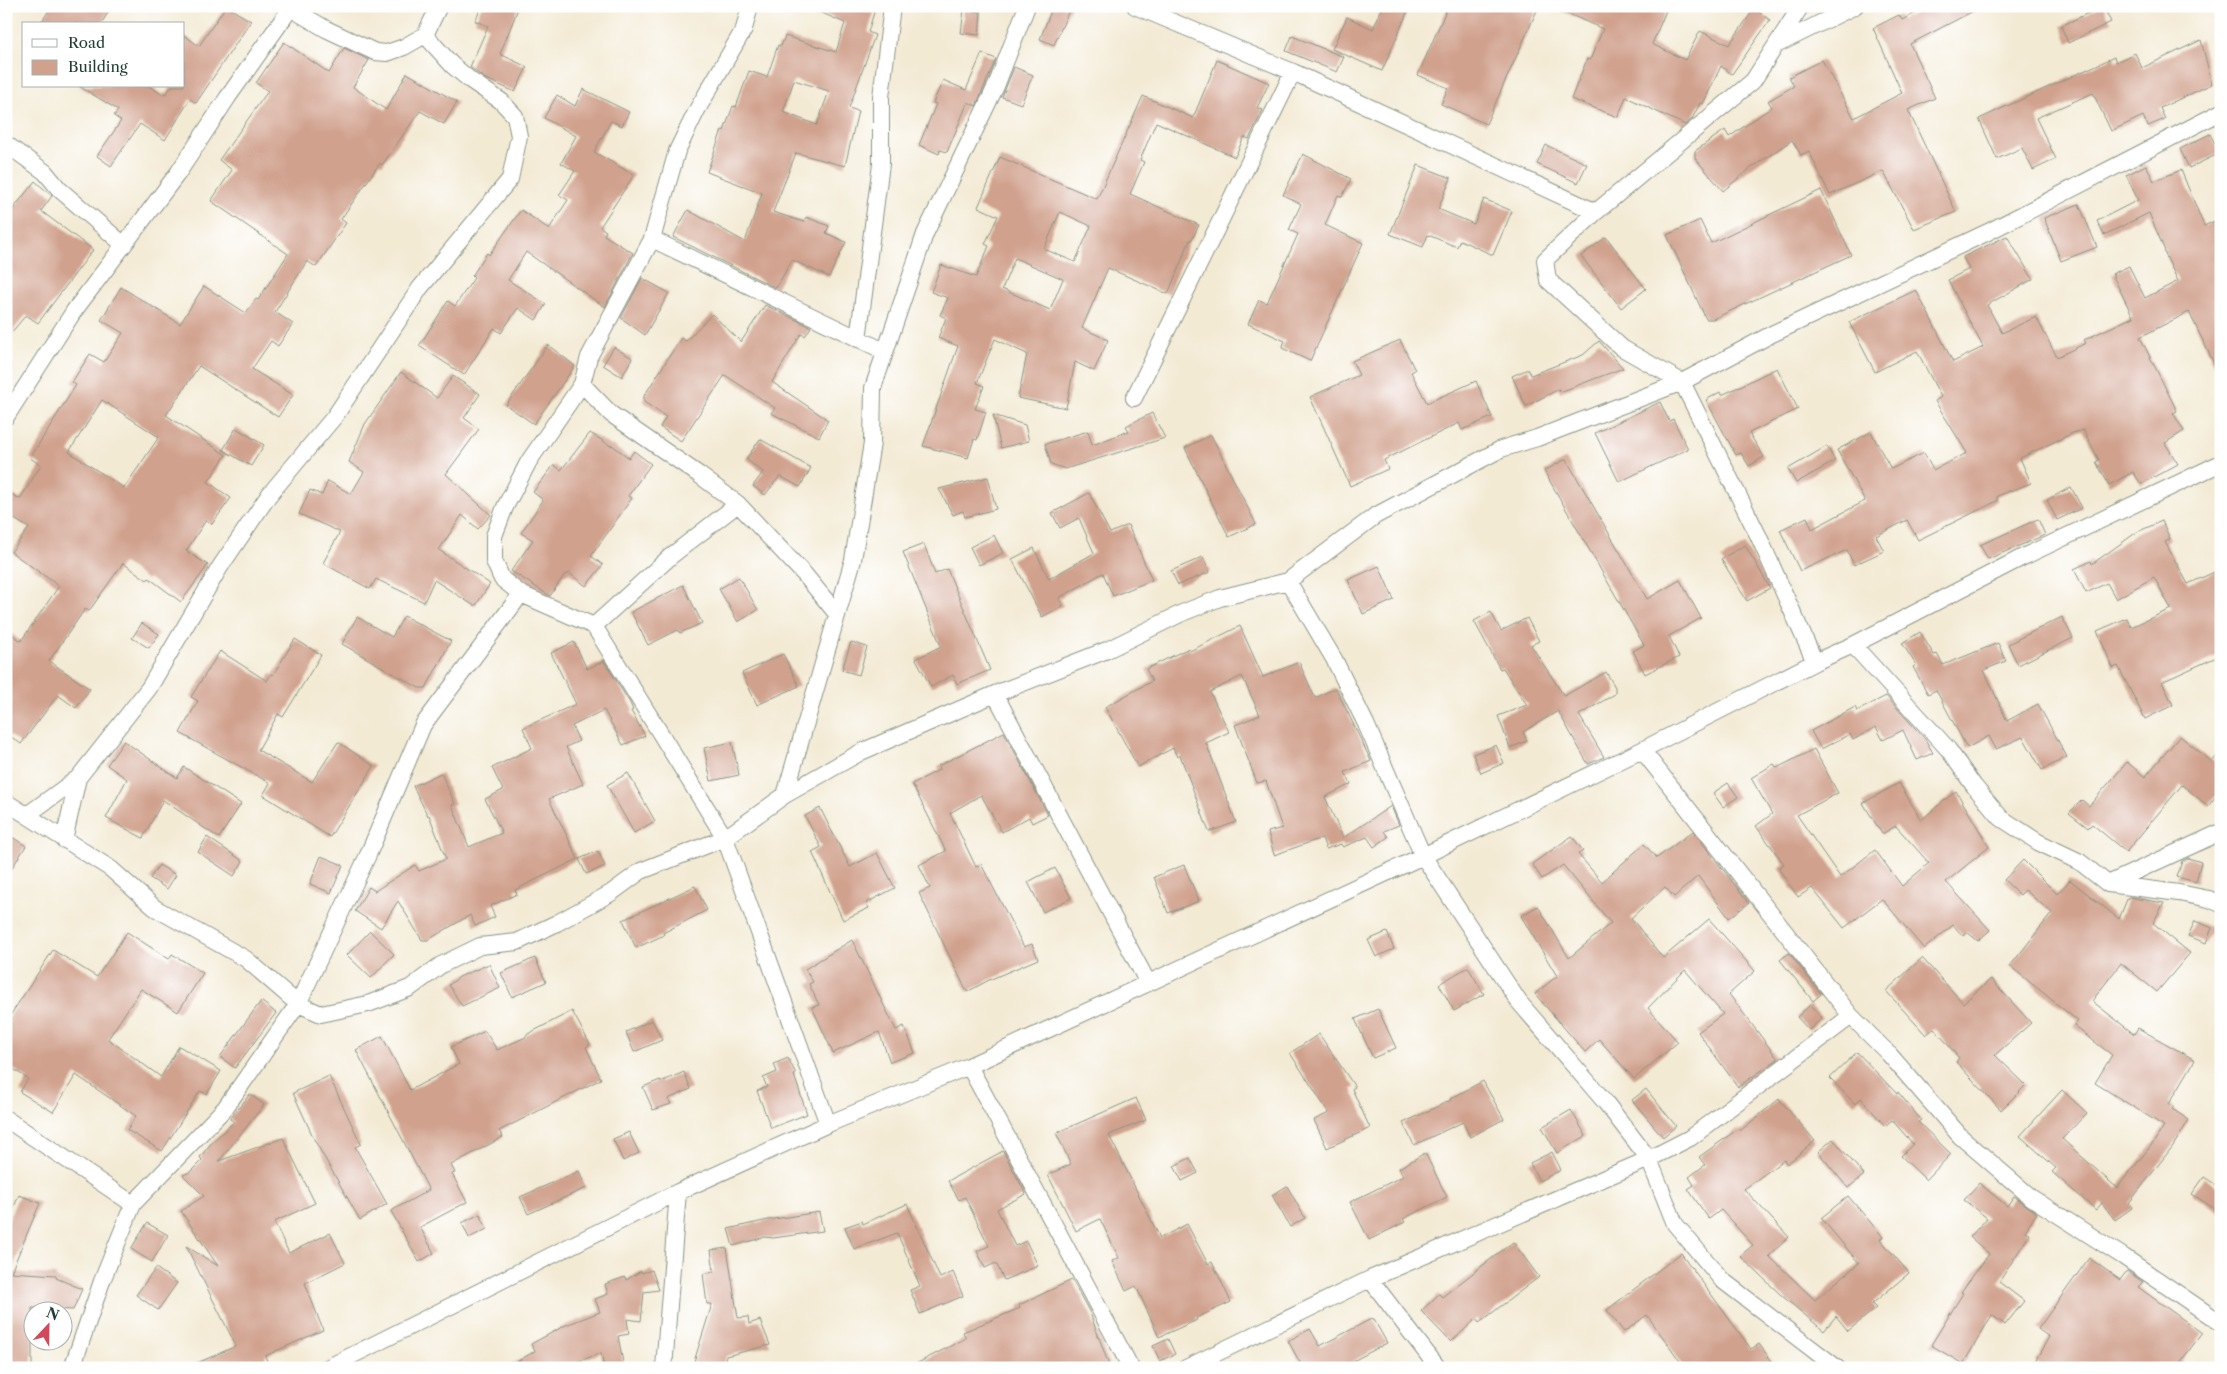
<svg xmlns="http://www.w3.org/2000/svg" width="2227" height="1374" font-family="'Libre Caslon Text',serif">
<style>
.building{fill:#d0a18d;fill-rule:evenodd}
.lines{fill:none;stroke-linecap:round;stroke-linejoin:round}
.street-casing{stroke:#899484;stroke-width:18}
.street{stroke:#fff;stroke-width:16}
</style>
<rect width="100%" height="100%" fill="#fff"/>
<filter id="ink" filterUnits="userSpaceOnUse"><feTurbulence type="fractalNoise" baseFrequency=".02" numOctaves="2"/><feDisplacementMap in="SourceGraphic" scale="10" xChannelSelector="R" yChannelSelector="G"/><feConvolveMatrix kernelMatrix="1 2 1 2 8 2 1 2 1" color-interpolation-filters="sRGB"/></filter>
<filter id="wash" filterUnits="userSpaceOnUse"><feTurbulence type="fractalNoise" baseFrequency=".0096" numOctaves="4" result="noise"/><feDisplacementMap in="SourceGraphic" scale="20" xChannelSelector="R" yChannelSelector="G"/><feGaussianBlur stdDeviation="1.12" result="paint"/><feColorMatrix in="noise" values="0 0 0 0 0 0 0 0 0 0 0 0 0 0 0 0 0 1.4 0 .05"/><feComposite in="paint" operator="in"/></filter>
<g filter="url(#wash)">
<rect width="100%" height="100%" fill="#f3ead4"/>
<g id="blocks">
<path class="building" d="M52,6H112L101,24H40Z
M226,6L251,21L196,103L190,99L165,140L140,124L111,166L97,156L121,121L114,116L118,110L79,86H149L163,95L164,93L166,94L172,86H184V35L199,46Z
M482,6H519L500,54L527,67L515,92L484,78L470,67L488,26L475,21Z
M806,6H876L868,32L875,35L849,108L858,111L845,166L796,153L773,212L804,222L806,217L829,226L826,233L846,242L829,277L792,260L776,288L673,237L688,210L745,242L762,193L707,172L722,130L724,131L733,106L736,107L749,71L767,77L778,45L781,46L785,36L836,52L845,23ZM794,80L829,91L817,125L783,112Z
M1053,6H1071L1054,45L1040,39Z
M1383,6H1410L1382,71L1332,49L1347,17L1373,29Z
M1448,6H1539L1486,124L1441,104L1448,88L1418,75Z
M1550,6H1668L1652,44L1685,60L1700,31L1729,45L1754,9L1770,20L1732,74L1721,66L1703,104L1700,103L1692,119L1685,125L1626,97L1618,117L1571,99L1587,59L1590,60L1603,29Z
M1929,6H1983L1910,44L1935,98L1908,110L1956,212L1914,229L1883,171L1830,195L1809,151L1801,155L1792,140L1751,168L1723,191L1695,158V151L1725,130L1729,137L1772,107L1768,101L1794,86L1789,77L1822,60L1854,118L1902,93L1873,28L1899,15L1902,20Z
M2103,6L2111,22L2068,43L2061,26Z
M964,10L981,12L979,35L961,33Z
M1292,36L1344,57L1337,72L1286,51Z
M2201,40L2212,84L2160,108L2165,119L2148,126L2143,116L2111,131L2093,93L2036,118L2056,159L2033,170L2022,148L1997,159L1979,119L2114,57L2116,62L2135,53L2142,68Z
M284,42L329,73L344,48L369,60L353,87L386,110L407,73L457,102L444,124L420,111L382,165L380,163L341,219L346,223L316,267L307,261L275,312L293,324L278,346L271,341L252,369L293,395L278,417L199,366L166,415L226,455L208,482L231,498L212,524L206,520L186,551L208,565L181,602L149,578L147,580L123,563L89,611L85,609L49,661L90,689L76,708L58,695L21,744L6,733V630L21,641L59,586L11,552L29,528L6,514V491L20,499L41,465L30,458L76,385L72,382L90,354L104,362L123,333L101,320L121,287L180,324L204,286L246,313L256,299L258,300L288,254L211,201L232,170L219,160L268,91L256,83ZM102,400L159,437L124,488L69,452Z
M982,53L996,59L976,106L968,102L947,152L940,150L939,154L919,145L936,104L933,103L943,80L966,90Z
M1217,60L1269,83L1257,108L1263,110L1249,139L1244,137L1235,157L1156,122L1140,160L1144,162L1130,194L1199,225L1191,241L1190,240L1168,294L1108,268L1082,328L1108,340L1094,371L1075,362L1066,408L1018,398L1027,354L995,339L977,383L984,386L975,409L986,412L977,440L974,439L968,458L923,446L958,346L938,338L946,318L940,315L948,298L931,292L941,265L976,277L989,246L985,244L998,216L978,207L1000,157L1097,199L1143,96L1193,118ZM1060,212L1091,226L1075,262L1044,249ZM1015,258L1063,279L1050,310L1002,289Z
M1014,67L1033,75L1021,104L1002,97Z
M583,89L629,112L622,126L611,121L594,152L634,175L600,227L606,231L604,235L633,253L605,307L526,252L508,280L546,304L536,320L518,308L501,333L494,328L464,375L419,346L448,301L455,306L474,278L472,276L487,253L489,255L521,210L549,229L568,200L559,195L575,171L561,163L576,136L544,118L557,95L575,106Z
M2210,134L2220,153L2189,168L2180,149Z
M1546,145L1587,164L1578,183L1537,164Z
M1303,154L1351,179L1342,197L1338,195L1325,225L1363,243L1310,361L1282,348L1285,341L1248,324L1259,300L1267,303L1298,234L1289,230L1301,204L1283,195Z
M1418,165L1451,178L1438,209L1474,224L1484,199L1512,211L1493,255L1460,240L1457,247L1428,235L1423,247L1390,234Z
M2146,165L2154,181L2181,170L2204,226L2221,218V378L2189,312L2140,337L2177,411L2173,413L2184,431L2165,443L2178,464L2141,484L2133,472L2109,485L2096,462L2099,460L2083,430L2073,433L2020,458L2031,483L1997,496V501L1918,540L1907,520L1876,536L1884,551L1854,565L1847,550L1800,571L1780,530L1807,517L1812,529L1865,501L1837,450L1871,432L1891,469L1924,453L1933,470L1967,453L1935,401L1941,397L1917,351L1875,372L1849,322L1916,290L1953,362L1983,347L1948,280L1969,269L1963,257L2007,236L2033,279L1987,305L2002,333L2036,317L2057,357L2086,343L2084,340L2133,317L2112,274L2129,266L2145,298L2178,281L2164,252L2165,251L2149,213L2104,235L2097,221L2138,200L2126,175Z
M35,181L52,196L41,211L93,250L38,323L26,315L6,339V218Z
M1821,190L1851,255L1713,319H1706L1667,235L1700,220L1711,243Z
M2079,204L2097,247L2061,261L2044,218Z
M1606,237L1646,289L1621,308L1581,256Z
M642,278L669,293L645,335L621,318Z
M765,305L811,327L805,336L801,334L772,382L828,420L819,437L771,413L775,408L725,375L681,441L660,427L666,417L644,402V396L681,338L686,341L712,314L741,342Z
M1400,340L1415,370L1411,372L1427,403L1476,381L1492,417L1462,430L1459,423L1384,460L1388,469L1350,486L1310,397L1359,375L1352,361Z
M1599,341L1623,368L1560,392L1559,389L1526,406L1512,376L1528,369L1531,375L1583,355Z
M548,345L575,366L534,424L506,405Z
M614,347L632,358L622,377L603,365Z
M1777,368L1798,409L1749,433L1764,457L1749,466L1741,453L1736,455L1706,400L1720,392L1722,395Z
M401,372L437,398L453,376L480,394L464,418L479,429L446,474L491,515L478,529L462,515L439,550L490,584L476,605H473L434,580L424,602L376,579L370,589L323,563L340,532L299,514L310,490L322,495L328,481L351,494L364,472L349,462L365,424Z
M1660,402L1669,421L1673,419L1688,449L1619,482L1595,433Z
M1152,413L1165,438L1065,469L1051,464L1045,444L1088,431L1092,445L1129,431L1126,426Z
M993,415L1025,425L1029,441L1001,448Z
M236,428L264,445L251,466L223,450Z
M590,433L611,446L612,445L629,458L634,451L651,464L628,496L632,498L591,556L603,565L586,586L569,573L567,575L565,574L550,596L511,571L533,540L521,533L543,500L533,492L554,465L561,470Z
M1211,435L1256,524L1229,537L1185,448Z
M760,439L811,468L800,487L780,476L765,495L753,486L763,472L746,459Z
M1827,446L1835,461L1796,483L1788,469Z
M1566,459L1647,599L1680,580L1701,618L1669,636L1679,657L1645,674L1633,651L1644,645L1544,471Z
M988,477L996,509L965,517L963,511L953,515L939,489Z
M2071,487L2082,508L2057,520L2047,500Z
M1089,493L1110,533L1128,525L1152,580L1113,596L1103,573L1059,598L1063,606L1042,617L1012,559L1034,548L1049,579L1094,553L1079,518L1060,528L1052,513Z
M2038,519L2045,535L1988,559L1980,545Z
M2162,521L2170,539L2165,542L2188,584L2221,569V655L2162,682L2173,705L2145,719L2118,666L2113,668L2097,631L2127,618L2131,627L2171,609L2154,577L2116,599L2107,583L2086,593L2074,569L2091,561L2092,564L2137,532Z
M994,535L1003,553L979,565L970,547Z
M924,544L935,574L947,569L990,670L957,684L953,675L931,687L916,659L941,646L903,552Z
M1745,545L1770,588L1747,601L1721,559Z
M1203,557L1210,572L1178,585L1171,571Z
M1379,566L1394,600L1363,614L1348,580Z
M739,577L758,610L738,622L719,589Z
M683,585L702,623L680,633L678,630L648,645L631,612Z
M1491,612L1501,631L1527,618L1539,641L1531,645L1564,696L1606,672L1615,687V694L1579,715L1604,757L1588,764L1558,711L1523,732L1527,741L1510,748L1498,716L1527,705L1503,668L1500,669L1474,621Z
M404,616L451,641L426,688H419L342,644L357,617L392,637Z
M2062,617L2073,638L2018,665L2008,644Z
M142,623L159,634L149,648L132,638Z
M1240,626L1263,677L1299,662L1315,698L1336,688L1371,761L1345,772L1351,784L1325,797L1343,838L1391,806L1399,825L1384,831L1388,837L1374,847L1367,837L1343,847L1341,844L1326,849L1322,838L1274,855L1268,832L1282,828L1266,781L1257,783L1235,725L1260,715L1242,676L1210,692L1229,732L1206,743L1236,822L1209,832L1180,755L1177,757L1173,748L1138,767L1105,707L1152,681L1146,669L1189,648L1190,651Z
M1920,632L1934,655L1937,654L1943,665L1998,643L2006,661L1984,670L2007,721L2038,704L2067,757L2042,770L2023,737L1996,749L1989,736L1967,748L1936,690L1928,694L1913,667L1916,665L1902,643Z
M295,639L321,655L283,717L278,714L258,750L312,782L338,742L374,766L330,837L263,795L270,783L180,733L198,701L191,697L220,651L267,681L271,674L273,675Z
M574,642L587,669L604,661L630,703L633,710L631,711L645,736L623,745L604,710L572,726L579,741L566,747L583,784L549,799L578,859L515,890L517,894L490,906L495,917L475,926L470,915L428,940H422L398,901L381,928L355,911L369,887L375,891L415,865L419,871L446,859L429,815L428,816L413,786L441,773L455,804L452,805L469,847L502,833L485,799L503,790L492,768L532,748L523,728L576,704L551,653Z
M851,642L867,647L859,675L842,670Z
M783,654L799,686L757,705L742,673Z
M1886,696L1925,739L1933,753L1917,760L1903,730L1883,740L1876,727L1853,740L1850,734L1821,749L1811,731L1855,707L1857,711Z
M1004,732L1048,815L1032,823L1029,817L1002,832L981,795L950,813L976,867L981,864L1024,947L1032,944L1038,959L989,980L967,992L919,893L930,888L919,865L946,851L912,784L939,770L938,766Z
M2180,736L2212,762L2221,751V790L2208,806L2182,785L2126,852L2092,824L2088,828L2069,813L2082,800L2089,806L2127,762L2145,777Z
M124,741L177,778L184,767L241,804L219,838L163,800L143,838L106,818L127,779L107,765Z
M732,742L739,775L711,781L704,748Z
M1496,745L1504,763L1481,773L1473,754Z
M1814,749L1838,793L1797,815L1840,877L1875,850L1902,886L1929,863L1896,826L1882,834L1863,803L1899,783L1921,820L1956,791L1989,847L1946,882L1990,930L1978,941L1967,932L1963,936L1953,925L1924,949L1882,899L1844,928L1812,888L1798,897L1778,868L1784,864L1756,826L1772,814L1751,778L1774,764L1777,768Z
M628,773L655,821L634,833L607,785Z
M1728,783L1738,797L1723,807L1713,793Z
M820,808L850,867L877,853L895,888L866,903L869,908L843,920L812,852L821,847L805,816Z
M1693,831L1749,903L1729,918L1698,876L1674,897L1665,887L1631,918L1663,958L1709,919L1755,971L1729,994L1778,1059L1738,1087L1698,1032L1723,1014L1685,970L1648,1008L1678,1042L1634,1079L1599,1039L1585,1052L1535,994L1557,976L1521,916L1538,906L1569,958L1611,923L1563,865L1542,879L1532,864L1572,836L1583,851L1578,854L1602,882L1644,844L1657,858Z
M6,833L26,846L6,877Z
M207,837L243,861L234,876L198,852Z
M598,851L605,866L586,874L579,859Z
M321,856L343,865L331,893L310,884Z
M2188,858L2201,862L2196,882L2177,877L2182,861Z
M2023,860L2057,894L2070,880L2119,919L2128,897L2164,903L2153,923L2190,953L2157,992L2121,963L2092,1001L2134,1034L2138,1028L2195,1060L2169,1104L2174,1107L2172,1109L2189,1120L2173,1146L2129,1203L2132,1208L2115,1220L2102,1203L2096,1210L2052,1172L2056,1168L2020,1136L2062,1090L2087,1113L2062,1139L2117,1188L2154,1142L2164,1126L2095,1083L2112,1055L2074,1026L2078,1021L2010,966L2052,913L2025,890L2020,895L2004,880Z
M159,865L176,875L167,889L150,878Z
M1184,865L1199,901L1168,913L1154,877Z
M1055,868L1071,898L1043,912L1028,882Z
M695,886L707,910L663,933L664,935L636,948L623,920Z
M2195,921L2212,928L2206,943L2188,936Z
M370,931L394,954L371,978L347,955Z
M127,932L169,959L172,954L203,973L178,1012L141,989L108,1039L161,1077L179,1046L221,1071L207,1094L200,1091L162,1151L127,1130L136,1116L76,1075L53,1112L20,1092L28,1079L6,1064V1022L53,950L97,977Z
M1387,932L1394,949L1376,957L1368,940Z
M852,940L896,1030L904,1026L915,1053L890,1062L879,1032L833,1053L812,1007L819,1005L809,984L813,982L805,969Z
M1789,953L1821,994L1813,1001L1780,960Z
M535,958L546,982L512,997L501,973Z
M1922,958L1963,1003L1991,979L2031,1023L1995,1055L2026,1085L2001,1110L1956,1062L1959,1058L1934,1028L1926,1035L1886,991Z
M489,964L500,988L462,1006L449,985L459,977Z
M1468,967L1484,994L1454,1011L1439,984Z
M261,1001L276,1013L235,1068L220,1057Z
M1810,1005L1822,1018L1809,1030L1797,1017Z
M1378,1009L1396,1048L1373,1058L1355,1019Z
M572,1011L590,1044L586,1047L601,1079L499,1131L503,1137L451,1165L455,1173L452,1174L467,1202L420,1227L434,1253L419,1262L391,1211L429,1190L356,1050L382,1036L410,1090L459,1064L451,1047L485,1031L497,1050L526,1037V1035Z
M652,1020L662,1040L634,1052L626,1032Z
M1319,1034L1355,1087L1352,1089L1370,1128L1327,1148L1314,1120L1329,1113L1290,1053Z
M1857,1052L1897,1094L1898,1092L1921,1120L1918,1122L1951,1154L1926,1180L1901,1156L1913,1144L1892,1120L1885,1126L1861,1098L1855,1104L1830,1078Z
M788,1058L796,1074L794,1075L807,1114L771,1128L757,1091L767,1087L763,1078L777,1072L774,1064Z
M684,1072L691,1089L668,1099L671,1104L653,1110L643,1087L660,1080L661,1082Z
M329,1076L361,1144L355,1147L387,1204L360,1220L315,1141L293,1093Z
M1483,1081L1504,1119L1470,1137L1463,1122L1414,1145L1403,1123L1451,1100L1450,1099Z
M1646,1089L1676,1126L1663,1137L1632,1100Z
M250,1094L264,1105L219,1161L283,1138L315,1203L274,1222L289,1253L330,1233L345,1263L305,1283L323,1330L265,1356L270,1368H186L236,1346L186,1246L218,1266L181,1211L204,1196L183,1175L190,1172L202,1160L200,1157L213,1141L234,1122L230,1119Z
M1136,1098L1146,1120L1109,1135L1160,1238L1187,1224L1208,1264L1212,1262L1231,1302L1196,1318L1197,1320L1159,1337L1136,1286L1126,1291L1112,1261L1119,1258L1100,1219L1076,1231L1048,1175L1071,1164L1056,1133Z
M1779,1099L1815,1141L1787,1164L1784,1160L1744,1189L1789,1237L1769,1256L1815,1300L1859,1263L1821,1218L1848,1196L1883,1237L1880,1239L1909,1273L1872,1304L1876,1308L1848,1331L1836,1316L1824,1331L1781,1295L1740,1256L1753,1245L1721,1210L1709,1219L1688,1189L1694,1185L1689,1177L1705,1165L1699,1157L1738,1129L1740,1131Z
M1571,1110L1586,1136L1557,1153L1542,1127Z
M629,1132L639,1153L623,1161L613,1139Z
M1833,1139L1864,1175L1848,1188L1818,1152Z
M1003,1151L1026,1194L997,1209L1015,1246L1026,1241L1038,1266L1004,1280L996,1263L985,1268L977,1251L989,1246L965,1197L959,1200L948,1181Z
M1552,1152L1561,1170L1539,1181L1530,1163Z
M1425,1153L1447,1197L1403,1219L1405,1222L1369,1240L1350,1202L1403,1176L1399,1168Z
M1190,1158L1198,1173L1182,1181L1174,1166Z
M579,1171L586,1188L528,1214L520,1197Z
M2204,1177L2221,1188V1213L2192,1194Z
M1979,1183L2007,1206L2014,1196L2037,1213L2025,1231L2030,1234L1999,1282L2024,1301L2005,1325L1992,1315L1963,1364L1931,1345L1963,1293L1961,1292L1989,1254L1970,1237L1987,1218L1964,1200Z
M1287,1186L1305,1218L1290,1227L1272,1195Z
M19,1195L40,1203L11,1272L56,1275V1278L82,1289L73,1310L32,1308V1368H6V1225Z
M907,1204L940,1278L953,1272L963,1296L920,1314L910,1290L920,1286L897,1233L854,1249L845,1227L862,1221L863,1224Z
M819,1212L823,1231L773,1238L765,1237L733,1246L728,1229L768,1220Z
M480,1214L487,1229L469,1238L462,1223Z
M147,1223L168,1235L152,1262L131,1249Z
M1513,1242L1539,1277L1479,1323L1476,1319L1451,1342L1421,1311L1439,1294L1442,1297Z
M727,1248L738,1318L748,1317L749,1324L760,1320L770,1345L726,1356L723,1366L711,1363L709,1368H692L712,1304H707L703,1274L714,1272L711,1250Z
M1681,1253L1751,1349L1759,1344L1777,1368H1685L1647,1315L1624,1332L1607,1310Z
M2089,1258L2120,1280L2127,1271L2143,1282L2138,1287L2202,1333L2176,1368H2045L2035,1361L2049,1337L2038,1329Z
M156,1268L177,1283L158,1310L136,1295Z
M652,1270L659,1290L644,1292L641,1321L627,1319L629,1334L618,1336L624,1368H604L601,1353L561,1368H506L535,1351L531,1344L566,1325L600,1312L595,1299L608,1294L605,1284L625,1277L626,1280L641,1271L642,1273Z
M1072,1280L1090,1313L1110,1368H908L966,1338L963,1332L1020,1308L1019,1305Z
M1373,1318L1387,1343L1340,1368H1303L1288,1341L1310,1329L1320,1346Z
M1168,1339L1175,1354L1160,1361L1153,1346Z"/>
</g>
</g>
<g filter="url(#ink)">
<use href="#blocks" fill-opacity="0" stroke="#899484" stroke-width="1"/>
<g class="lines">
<defs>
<path id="street" d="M287,6L326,29L375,52L387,53L404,47L425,35L439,6
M750,6L744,29L697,110L677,151L652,239L589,357L582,384L529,461L505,507L494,536V561L502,579L521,594L594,626L725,838L828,1124
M1135,6L1293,72L1596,212
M1801,6L1753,81L1596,212L1545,260L1548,280L1622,348L1682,382L1758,535L1815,662
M1776,45L1855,6
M6,144L45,172L59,189L124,245
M652,239L884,351
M858,339L881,164V97L892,6
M582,384L611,414L698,474L738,504L805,575L837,614
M1134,398L1293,72
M6,417L74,311L178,173L228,97L290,9
M1288,581L1334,659L1366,724L1423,856L1519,1002L1606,1103L1649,1159L1675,1224L1722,1280L1837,1368
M594,626L671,556L738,504
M1853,645L1948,749L1974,786L2001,818L2038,842L2080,862L2108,884L2179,893L2209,899L2221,904
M995,694L1148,983
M1642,750L1851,1016L1889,1054L1961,1137L2032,1198L2124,1257L2221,1323
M785,795L853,560L872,443L873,388L925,234L996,86L1027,6
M6,802L111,869L155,908L246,959L298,1004L321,1014L368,1004L410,988L441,965L480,946L517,942L557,923L611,893L641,871L725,838L785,795L861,752L995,694L1107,650L1182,613L1220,598L1288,581L1375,516L1501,449L1537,438L1682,382L1772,334L1988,232L2221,112
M27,815L78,778L149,688L220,567L269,495L335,416L420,288L510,179L519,136L515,116L501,101L470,80L452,65L425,35
M64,840L78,778
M2108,884L2221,832
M969,1066L1131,1368
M6,1119L133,1204
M1370,1279L1438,1368
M72,1368L102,1281L133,1204L225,1108L298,1004L368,855L423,725L521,594
M327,1368L678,1192L828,1124L969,1066L1423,856L1642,750L1815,662L1853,645L2021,558L2221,463
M664,1368L678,1192
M1186,1368L1370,1279L1649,1159L1690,1138L1851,1016"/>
</defs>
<use href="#street" class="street-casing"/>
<use href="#street" class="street"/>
</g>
</g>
<rect width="2227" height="1374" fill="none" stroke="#fff" stroke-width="25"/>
<rect x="22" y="22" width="162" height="65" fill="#ffffff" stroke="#a5b1ae"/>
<rect x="32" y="39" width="25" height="8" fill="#ffffff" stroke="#a5b1ae"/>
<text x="68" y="48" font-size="15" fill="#1f3d34">Road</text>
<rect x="32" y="60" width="25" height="15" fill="#d0a18d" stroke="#a5b1ae"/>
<text x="68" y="72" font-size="15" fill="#1f3d34">Building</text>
<g transform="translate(48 1326) rotate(22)"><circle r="24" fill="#ffffff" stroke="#a5b1ae"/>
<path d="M0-4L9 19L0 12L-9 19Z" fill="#d1495b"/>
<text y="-8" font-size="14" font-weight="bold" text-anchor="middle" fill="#1f3d34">N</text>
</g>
</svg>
